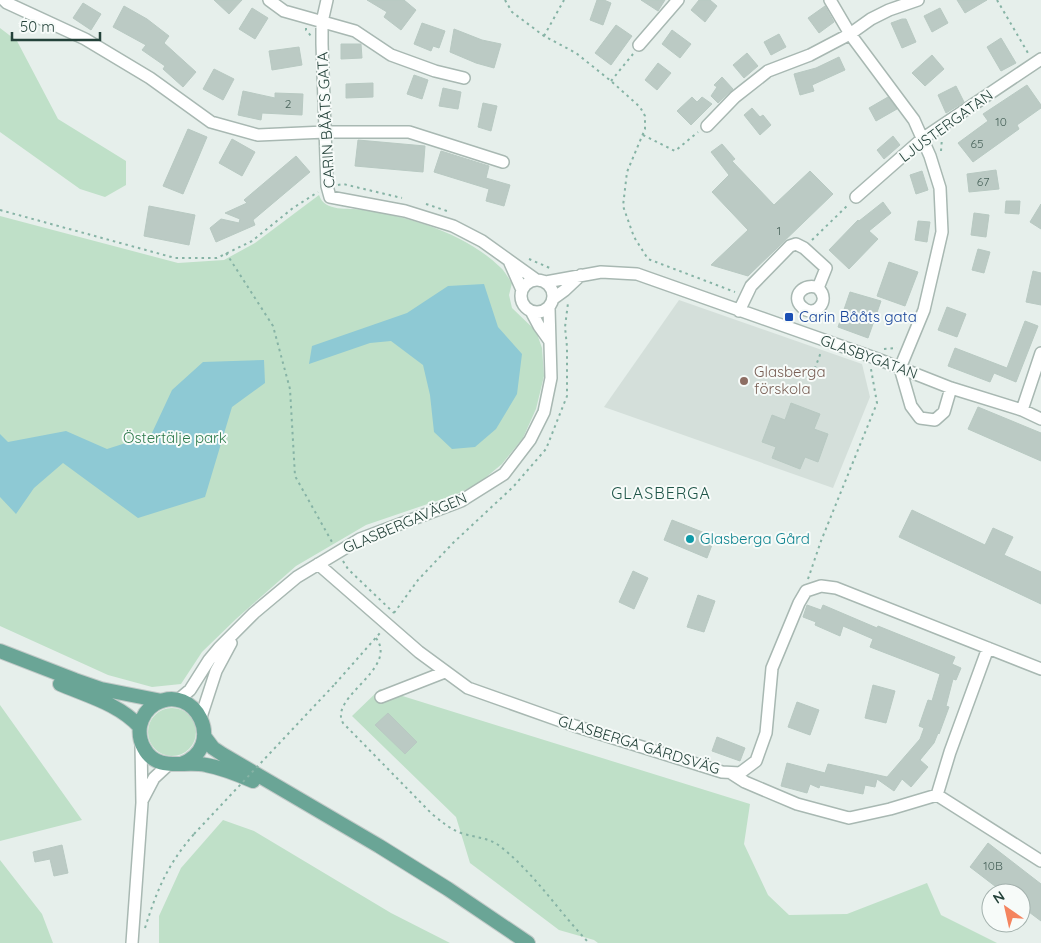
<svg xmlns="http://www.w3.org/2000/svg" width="1041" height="943" font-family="Quicksand,sans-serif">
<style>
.built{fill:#d4dfda}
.green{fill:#bfe0c8}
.water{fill:#8ec9d4}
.building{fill:#bbcac4;stroke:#b8c9c2}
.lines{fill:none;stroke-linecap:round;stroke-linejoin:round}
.minor-casing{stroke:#a8b8b2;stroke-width:14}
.major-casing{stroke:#c2cac8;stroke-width:16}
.path{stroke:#86b3a5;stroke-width:2;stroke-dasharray:2.5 4;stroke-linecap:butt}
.minor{stroke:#fff;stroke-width:11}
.major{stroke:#6aa596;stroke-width:14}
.path-bridge{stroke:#86b3a5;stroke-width:2;stroke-dasharray:2.5 4;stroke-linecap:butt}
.transit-dot{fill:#1a4fb4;stroke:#f7fbf9;stroke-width:2}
.education-dot{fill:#8d6e63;stroke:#f7fbf9;stroke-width:2}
.culture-dot{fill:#0f9aa8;stroke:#f7fbf9;stroke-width:2}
.labels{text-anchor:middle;stroke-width:4;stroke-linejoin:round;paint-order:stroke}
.number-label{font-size:12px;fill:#4a645c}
.street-label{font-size:15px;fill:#24423a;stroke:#f7fbf9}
.transit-label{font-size:15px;fill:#164399;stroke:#f7fbf9;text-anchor:start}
.education-label{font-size:15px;fill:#785e54;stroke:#f7fbf9;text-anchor:start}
.park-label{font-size:15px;fill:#2d7a4b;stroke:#f7fbf9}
.culture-label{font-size:15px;fill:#0d838f;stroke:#f7fbf9;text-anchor:start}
.neighbourhood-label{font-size:16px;letter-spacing:1px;fill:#1f5548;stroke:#f7fbf9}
</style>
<rect width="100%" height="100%" fill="#e6efeb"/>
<path class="built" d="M679,300L862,364L870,397L833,488L604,407Z"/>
<path class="green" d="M0,28L17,41L58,119L126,161V185L105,197L80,189L0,132Z
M319,195C325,213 348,207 363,210C410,217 465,233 500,267C505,271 508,278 512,283L509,295L512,308L536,331L542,348L544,376L536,409L523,438L502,464L479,483L457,494L366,525L296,566L236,619L202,652L181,684L152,687L108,675L0,626V216L178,263L224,260L255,243Z
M380,689L750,804L744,844L768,895L789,915L847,914L927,883L941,915L997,943H598L594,940L559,930L470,863L456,817L352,716Z
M0,705L82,820L0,841Z
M148 732a24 24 0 1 1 48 0a24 24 0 1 1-48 0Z
M223,820L254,831L391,913L450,943H159V916L181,868Z
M0,860L42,914L53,943H0Z"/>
<path class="water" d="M484,284L498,327L522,354L517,394L496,429L475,447L452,449L434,432L430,395L423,365L391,341L370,343L309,364L312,346L407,313L448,286Z
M264,360L265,383L232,407L205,497L138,518L63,463L34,488L16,514L0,497V434L8,442L66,431L107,449L151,435L172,390L203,362Z"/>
<path class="building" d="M214,0H242L229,14Z
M367,0H404L416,10L401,30L384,17L387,12Z
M597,0H604L611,3L603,25L590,20Z
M641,0H665L658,11Z
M699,0H710L717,6L705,22L691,10Z
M957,0H987L965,13Z
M83,3L101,14L91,30L73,18Z
M124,6L147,19L169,36L164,43L196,72L183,87L163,69L165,66L142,50L146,45L113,27Z
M825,6L834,22L819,33L808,18Z
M252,8L268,18L255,39L239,29Z
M940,8L948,23L932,32L924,16Z
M902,19H906L916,42L902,48L891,23Z
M422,23L445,31L439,48L433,46L431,51L414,44Z
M616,25L632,36L611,65L595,53Z
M454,29L482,40L501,44L494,68L476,63L450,52Z
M672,30L691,44L680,58L662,44Z
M779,34L786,47L771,55L764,42Z
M1001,38L1016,63L1001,71L987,47Z
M341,44H361L362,58L341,59Z
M299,47L302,65L272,70L269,51Z
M747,53L758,66L744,78L733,65Z
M932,55L944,69L925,86L912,73Z
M839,57L845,70L812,85L814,91L800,95L794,74L816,68Z
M658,63L671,73L657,90L645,80Z
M214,69L234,79L223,100L203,89Z
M414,75L428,80L422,99L407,94Z
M722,77L733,89L718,103L711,96L717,87L714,85Z
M373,83V97L346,98V84Z
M1027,85L1041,105V108L1017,125L1019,129L973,162L958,143L988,121L983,114Z
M956,86L964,102L946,113L938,95Z
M443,88L461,92L458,109L439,106Z
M243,91L275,98V93L303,94L302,115L262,113L261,120L238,115Z
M692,97L697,102L702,97L712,104L691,125L677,111Z
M888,97L897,109L876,121L869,108Z
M483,103L497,106L491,131L478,127Z
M752,108L760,117L763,115L771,125L760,135L744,115Z
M188,129L207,137L183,194L163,186Z
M893,136L900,145L884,159L877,150Z
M232,139L255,152L242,176L219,163Z
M358,140L425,146L423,172L355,166Z
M722,144L735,159L732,161L774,205L810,171L833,194L748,276L711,265L748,230L712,192L729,175L711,152Z
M441,151L489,166L486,178L510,185L504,206L486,201L489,189L434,172Z
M296,156L310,172L253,220L255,225L216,242L210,228L221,219L239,223L240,219L225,213L247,203L244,200Z
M996,170L999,189L969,192L967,174Z
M922,171L928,190L916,194L910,175Z
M1006,201H1020L1019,214L1005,213Z
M883,202L891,213L869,231L878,239L849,269L829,250L858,220L859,221Z
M1041,204V229L1030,222Z
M149,206L195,215L189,245L144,236Z
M974,213L989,215L986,237L971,235Z
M918,221L930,222L927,242L915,240Z
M978,249L990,252L984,273L972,270Z
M889,262L918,272L905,306L877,296Z
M1033,271L1041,273V305L1026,302Z
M850,292L881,301L868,338L838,327Z
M947,307L966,314L957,337L938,330Z
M1025,321L1038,326L1016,382L994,373L990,382L948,366L955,348L1007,368Z
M791,403L820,414L814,429L828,434L818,462L805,457L800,469L772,458L776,447L762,442L772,415L785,420Z
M978,407L1041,433V461L968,429Z
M912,510L985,545L993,528L1013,537L1004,555L1041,572V604L899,537Z
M672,520L715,537L707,558L664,540Z
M633,571L648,578L634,609L619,602Z
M698,595L715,601L704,632L687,627Z
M807,605L821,610L823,605L877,628L878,626L955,657L952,664L961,668L956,680L953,679L946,706L949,707L939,734L938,733L934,743L920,760L928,767L911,787L902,779L894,791L877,779L875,787L865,785L863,794L820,785L819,788L810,784L807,793L781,786L787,763L825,773L828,764L887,777L920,739L924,728L919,726L928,700L932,701L940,674L870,647L873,639L843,626L840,636L815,625L816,622L803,617Z
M873,685L895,691L886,723L865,718Z
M797,702L819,710L810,735L788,727Z
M388,713L417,742L405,754L375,725Z
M717,737L745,748L740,761L712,751Z
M988,843L1041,884V921L1021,906V893H1004L970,867Z
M62,845L68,873L54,876L50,859L35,862L33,852Z"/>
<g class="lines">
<defs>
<path id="minor" d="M4,0L7,3L85,39L150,78L211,122L258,135L325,132H409L503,162
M269,0L284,11L355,31L391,55L435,71L464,78
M327,0L322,22V44L327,186L330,197L405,211L453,226L482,241L535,279
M830,0L850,34L914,120L930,156L940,188L942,232L924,310L900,368L911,406L920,418L935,420L944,412L951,388
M639,45L678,0
M707,126L735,97L768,71L810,55L850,34L871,19L889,10L918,0
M856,197L922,139L1041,59
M510,263L522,290
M521 296a16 16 0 1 1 32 0a16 16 0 1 1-32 0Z
M546,282L601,272L637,274L875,358L951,388L1022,410L1041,419
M554,298L565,290L581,275
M531,311L539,326L549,340
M739,311L751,286L790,246L796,244L804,248L826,268L818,288C805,282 790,296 802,307C814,319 832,301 818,288
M1022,410L1041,353
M318,564L419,652L468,688L575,726L722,772L740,773L756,761L766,733L772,668L799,603L806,591L821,586L836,588L1041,669
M381,697L445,672
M178,700L190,690L209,660L219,648L254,613L297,577L360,539L461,501L504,474L530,440L544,412L551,378L549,308
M201,717L216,671L231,643
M731,773L745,782L797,804L849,818L890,809L937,795L1041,861
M937,795L950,752L988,648
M143,799L154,778L168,765
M132,943L142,803L141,743"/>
<path id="major" d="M0,651L75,680L101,689L162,701
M60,684C88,696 119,704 140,727
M204,736L213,748L222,754L379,846L448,889L528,943
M181,764C228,747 195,681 155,704C147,709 142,717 140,726C139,733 140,741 144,748C157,773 184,760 206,765C222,768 237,774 253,781"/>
</defs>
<use href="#minor" class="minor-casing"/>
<use href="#major" class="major-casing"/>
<path class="path" d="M505,0L512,12L544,36L576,53L611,81L640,107L645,116V129L627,172L623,206L634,237L648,259L735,292
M997,0L1028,53
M306,28V30L311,36
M544,36L564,0
M611,81L633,54
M643,135L675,151L698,132
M941,151L942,138
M338,185L343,184L402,198
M426,204L450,212
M0,210L175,258H217L252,241L293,208L318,192
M812,240L848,205
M226,253L273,326L290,389L295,476L332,542
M529,259L552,269
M884,349L897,348
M808,387L821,352
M343,561L348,569L394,613
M808,579L821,541L877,403L871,369
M394,613L418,580L453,543L513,487L546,449L567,396V347L565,327L568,303
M376,638C399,669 328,697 343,723L432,814C442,822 450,829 461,833C475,838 489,837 501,847C535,874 559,912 589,943
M335,684L380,633
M145,928C157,890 167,865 194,834"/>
<use href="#minor" class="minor"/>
<use href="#major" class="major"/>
<path class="path-bridge" d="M194,834L335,684"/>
</g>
<rect class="transit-dot" x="784" y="312" width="10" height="10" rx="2.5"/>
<circle class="education-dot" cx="744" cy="381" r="5"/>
<circle class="culture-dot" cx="690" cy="539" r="5"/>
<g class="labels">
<g class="number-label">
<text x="288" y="108">2</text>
<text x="1001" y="126">10</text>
<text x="977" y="148">65</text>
<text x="983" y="186">67</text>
<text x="779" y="235">1</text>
<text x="993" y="870">10B</text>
</g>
<g class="street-label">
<text transform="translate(326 120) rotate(-93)" y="5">CARIN BÅÅTS GATA</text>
<text transform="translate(946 126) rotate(-36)" y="5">LJUSTERGATAN</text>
<text transform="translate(869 357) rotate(20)" y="5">GLASBYGATAN</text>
<text transform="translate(405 523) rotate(-23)" y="5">GLASBERGAVÄGEN</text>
<text transform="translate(639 745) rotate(17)" y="5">GLASBERGA GÅRDSVÄG</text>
</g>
<g class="transit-label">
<text x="799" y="322">Carin Bååts gata</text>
</g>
<g class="education-label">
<text x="754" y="377">Glasberga<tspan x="754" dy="17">förskola</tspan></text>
</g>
<g class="park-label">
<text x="175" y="443">Östertälje park</text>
</g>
<g class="culture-label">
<text x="700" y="544">Glasberga Gård</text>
</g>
<g class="neighbourhood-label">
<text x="661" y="499">GLASBERGA</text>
</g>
</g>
<g transform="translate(1006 908) rotate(326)"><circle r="24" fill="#f7fbf9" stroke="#a3b1ad"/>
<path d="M0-4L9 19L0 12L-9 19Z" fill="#f4845f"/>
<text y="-8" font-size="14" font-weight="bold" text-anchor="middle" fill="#24423a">N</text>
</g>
<path d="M12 32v8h88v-8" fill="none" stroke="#24423a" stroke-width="2.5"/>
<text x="20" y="32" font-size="15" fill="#24423a" stroke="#f7fbf9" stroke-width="4" paint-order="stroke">50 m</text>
</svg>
